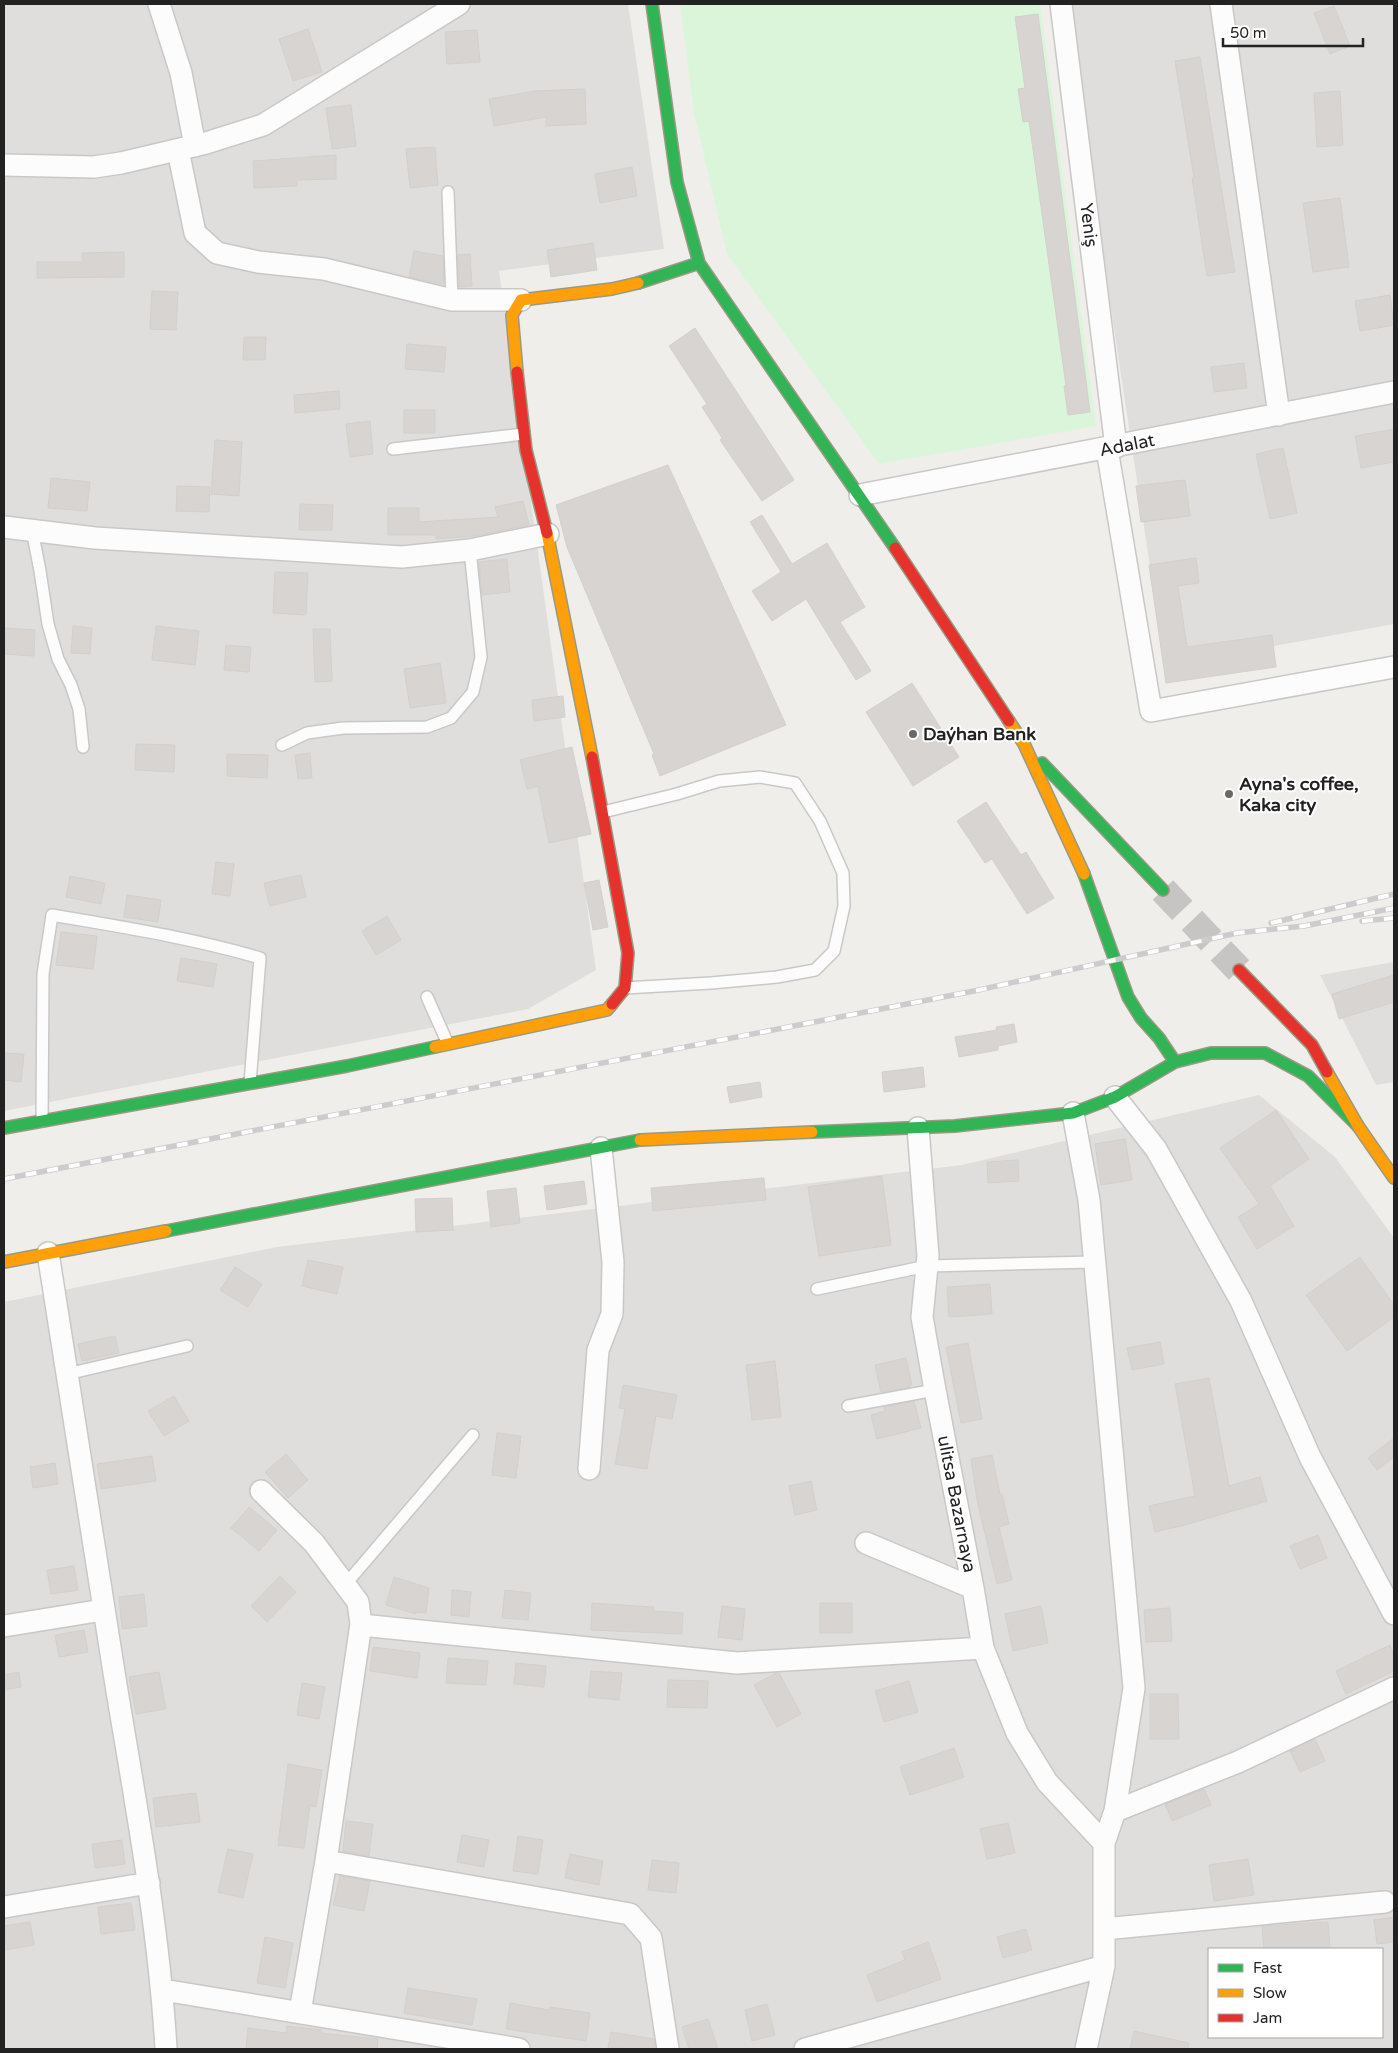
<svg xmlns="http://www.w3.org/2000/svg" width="1398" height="2053" font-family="'Varela Round',sans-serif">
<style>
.residential{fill:#dfdedc;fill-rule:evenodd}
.park{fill:#daf5da}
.building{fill:#d7d4d2;stroke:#d3d0cc}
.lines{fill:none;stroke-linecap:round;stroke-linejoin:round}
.secondary-tunnel{stroke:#c7c5c3;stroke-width:28;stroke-dasharray:28 14;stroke-linecap:butt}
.lane-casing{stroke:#c9c8c7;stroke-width:14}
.street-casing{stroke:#c9c8c7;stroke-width:24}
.fast-casing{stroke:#999a82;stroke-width:14}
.slow-casing{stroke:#999a82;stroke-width:14}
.jam-casing{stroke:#999a82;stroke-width:14}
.lane{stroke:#fdfcfc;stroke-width:11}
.street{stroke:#fdfcfc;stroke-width:21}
.fast{stroke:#30b455;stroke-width:11}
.slow{stroke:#ff9f0a;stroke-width:11}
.jam{stroke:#e5322d;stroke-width:11}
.rail-casing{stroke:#ccc;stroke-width:5.5}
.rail{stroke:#fff;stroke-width:4;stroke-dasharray:11;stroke-linecap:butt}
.poi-dot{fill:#6a6968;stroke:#fff;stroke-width:2}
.labels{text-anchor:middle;stroke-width:4;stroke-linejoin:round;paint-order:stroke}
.street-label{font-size:18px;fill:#222;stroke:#fff}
.poi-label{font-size:18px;font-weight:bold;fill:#222;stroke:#fff;text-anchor:start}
</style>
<rect width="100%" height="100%" fill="#f0eeeb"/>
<path class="residential" d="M4,4H628L664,249L499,271L596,970L528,1009L4,1111Z
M1065,4H1394V624L1165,666Z
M1394,962V1082L1376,1085L1320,975Z
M1259,1095L1335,1157L1394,1238V2049H4V1302L277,1247L962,1165ZM1209,1949H1382V2037H1209Z"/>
<path class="park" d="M680,4H1040L1096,426L879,464L727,254L694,113Z"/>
<path class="building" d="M1334,6L1350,46L1330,54L1314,13Z
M1038,14L1090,412L1068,415L1064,386H1066L1029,121L1023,122L1018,89L1025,88L1015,17Z
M308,29L322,72L293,81L279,39Z
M477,30L480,62L447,64L445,32Z
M1200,57L1235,272L1207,276L1192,178H1194L1175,61Z
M585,89L586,124L546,126V117L494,126L489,99L535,91Z
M1340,91L1343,145L1317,147L1314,93Z
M351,105L356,146L332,149L326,108Z
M435,147L438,185L410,188L406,149Z
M336,155V179L297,180V186L254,188L253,161Z
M632,167L637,196L600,203L595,174Z
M1340,198L1349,267L1313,272L1303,203Z
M593,243L597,270L551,277L547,250Z
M414,251L443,256L444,284L409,277Z
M124,252V277L37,278V262H83L82,253Z
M470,254L472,286L459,287L458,255Z
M152,291L178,292L176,330L150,329Z
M1390,295L1394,325L1360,331L1355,301Z
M695,328L794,480L762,501L720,440L722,438L702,407L707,404L669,346Z
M244,337H266L265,360H243Z
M407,344L446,347L444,372L405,369Z
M1244,363L1247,388L1214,392L1211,367Z
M339,391L340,409L295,413L294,395Z
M404,410H435V433H404Z
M370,421L373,454L350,457L346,424Z
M1394,429V462L1361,468L1355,436Z
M215,440L242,442L239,496L211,494Z
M1283,448L1297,513L1270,519L1256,454Z
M668,465L786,725L660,776L652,755L654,754L567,547L556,505Z
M51,478L90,482L87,511L48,508Z
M1185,480L1190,516L1141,522L1136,486Z
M177,486L210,487L209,512L176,511Z
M523,501L529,525L474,536L436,539V535H388V508H419V522L498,517L495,507Z
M300,504L333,505L332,530H299Z
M762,515L792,564L827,543L865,607L840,622L871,671L856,680L806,599L772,621L752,591L781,572L750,522Z
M1196,558L1199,583L1178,586L1187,647L1272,635L1276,667L1166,683L1149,565Z
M507,559L510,592L482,595L479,562Z
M275,572L308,573L306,615L273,613Z
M73,626L92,628L90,654L71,653Z
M156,626L199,631L195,665L152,660Z
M4,628L35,630L34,656L4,654Z
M313,629H330L332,681L315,682Z
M226,645L251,647L249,672L224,670Z
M440,663L446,703L410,708L404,669Z
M912,683L959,757L913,786L866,712Z
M563,696L565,717L534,721L532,700Z
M136,744L175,745L174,772L135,770Z
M572,747L591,834L549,843L538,786L527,789L520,760Z
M310,753L312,778L298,779L295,755Z
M227,754L268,755L267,778L227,776Z
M986,802L1021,855L1026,852L1054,898L1027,914L992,859L985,863L957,821Z
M216,862L234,864L230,896L212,894Z
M301,875L306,897L270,906L264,883Z
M70,876L105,883L101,904L66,897Z
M599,880L608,927L593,930L584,883Z
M127,895L161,900L158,922L124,917Z
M387,916L401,940L376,955L362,931Z
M61,932L97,936L93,969L56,965Z
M181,958L217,964L213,987L177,981Z
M1394,975V1002L1339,1019L1332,994Z
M1014,1024L1017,1042L998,1046V1050L959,1057L955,1037L997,1030L996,1027Z
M4,1053L24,1054L21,1082L4,1080Z
M923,1067L925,1087L884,1092L882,1072Z
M760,1082L762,1097L730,1103L727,1087Z
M1276,1110L1309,1159L1270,1186L1294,1226L1257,1249L1238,1217L1259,1204L1220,1148Z
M1125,1139L1132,1180L1101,1185L1095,1144Z
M1018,1160L1019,1181L988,1183L987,1162Z
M882,1176L891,1245L819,1256L808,1187Z
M764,1178L766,1200L653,1211L651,1188Z
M584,1181L587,1204L547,1210L544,1186Z
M516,1188L520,1223L491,1227L487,1191Z
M452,1198L453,1230L416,1232L415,1199Z
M1360,1257L1394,1305V1317L1347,1351L1306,1295Z
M308,1260L343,1267L337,1294L302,1286Z
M235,1267L262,1284L248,1307L220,1290Z
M990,1284L992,1314L949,1317L947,1287Z
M115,1336L119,1353L82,1361L78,1344Z
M1160,1342L1164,1364L1132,1370L1127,1348Z
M968,1343L982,1419L961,1423L946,1347Z
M906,1358L912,1385H910V1387L881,1392L875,1365Z
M775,1361L781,1417L752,1420L746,1365Z
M1209,1378L1229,1486L1260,1477L1267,1501L1185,1525L1155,1532L1149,1506L1195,1496L1175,1384Z
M623,1385L677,1395L672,1419L656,1416L647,1469L615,1464L625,1409L619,1408Z
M174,1396L189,1421L164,1436L148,1411Z
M914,1401L921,1428L877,1439L871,1415L885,1411L884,1407Z
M497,1433L521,1436L516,1478L492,1475Z
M1394,1438V1457L1377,1470L1368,1458Z
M286,1454L308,1480L288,1498L265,1472Z
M992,1455L1000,1494H1002L1009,1524L999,1527L1012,1580L997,1584L977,1500L971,1459Z
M152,1456L156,1481L101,1489L97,1464Z
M55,1463L58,1484L33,1488L30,1467Z
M811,1481L817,1510L795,1515L789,1486Z
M249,1507L277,1530L259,1551L231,1528Z
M1318,1535L1327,1558L1300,1569L1290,1546Z
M74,1566L78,1590L51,1594L47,1570Z
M280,1576L296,1592L267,1622L251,1606Z
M394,1577L429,1588L426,1613L416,1612V1614L386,1605Z
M452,1590L471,1592L469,1617L451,1615Z
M505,1590L531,1593L528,1620L502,1618Z
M144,1594L147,1626L122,1629L119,1597Z
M592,1603L654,1607V1611L683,1613L682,1634L591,1630Z
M820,1603H852V1633H820Z
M722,1606L745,1609L742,1640L718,1637Z
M1041,1606L1048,1643L1013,1651L1005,1614Z
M1170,1608L1172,1641L1146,1642L1144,1610Z
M84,1630L88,1652L59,1657L55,1635Z
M1390,1645L1394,1655V1671L1346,1694L1336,1671Z
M373,1647L420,1653L417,1678L370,1671Z
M448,1658L488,1661L486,1685L446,1683Z
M516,1663L546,1666L544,1687L514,1684Z
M591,1671L622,1673L619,1700L588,1697Z
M19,1672L21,1687L4,1690V1675Z
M159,1672L166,1709L136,1714L129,1677Z
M776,1673H779L801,1714L777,1727L754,1685Z
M668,1680L708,1681L707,1708L667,1707Z
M909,1681L918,1712L884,1722L875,1691Z
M302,1683L325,1687L319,1719L297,1715Z
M1150,1694H1178L1179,1739H1150Z
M1315,1739L1325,1761L1300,1772L1290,1751Z
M954,1748L964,1777L910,1795L900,1767Z
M288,1764L322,1770L316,1807L310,1806L304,1848L278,1845Z
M1204,1789L1211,1805L1172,1821L1165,1804Z
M196,1793L200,1822L156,1827L153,1798Z
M346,1821L373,1824L369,1856L343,1851Z
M1008,1823L1015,1853L987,1859L980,1829Z
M462,1835L489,1840L484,1867L457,1862Z
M518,1836L543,1840L538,1874L513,1871Z
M122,1840L125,1864L95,1868L92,1844Z
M228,1849L253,1854L243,1898L218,1892Z
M570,1854L603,1861L599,1885L565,1878Z
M1248,1859L1254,1895L1214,1901L1209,1865Z
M652,1860L679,1863L676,1893L648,1890Z
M340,1876L370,1881L364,1911L333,1905Z
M131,1903L135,1930L101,1934L98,1907Z
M1394,1917V1942L1377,1944L1374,1920Z
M30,1922L34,1945L4,1950V1926Z
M1328,1922L1330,1949H1264L1262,1926Z
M1026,1929L1032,1950L1003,1958L997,1937Z
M265,1937L293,1943L285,1988L257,1983Z
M928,1942L941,1979L877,2002L867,1975L905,1960L902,1952Z
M408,1988L477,1999L472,2025L404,2013Z
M510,2003L549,2010L550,2007L590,2013L586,2041L506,2029Z
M767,2004L775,2035L752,2041L745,2010Z
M708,2019L718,2049H689L682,2027Z
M287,2026L321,2030V2033L378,2039L377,2049H246L248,2028L286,2033Z
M1134,2031L1189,2043L1188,2049H1130Z
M611,2032L654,2039L655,2049L608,2048Z"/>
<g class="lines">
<path class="secondary-tunnel" d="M1163,890L1239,970"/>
<defs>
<path id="lane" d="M448,192L452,300
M393,449L524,434
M32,530L40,571L48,624L58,659L71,685L79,709L83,747
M282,745L307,733L343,728L427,727L451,718L473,692L481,657L470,550
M603,812L677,794L719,781L760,777L795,783L820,821L843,873L844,906L834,951L815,970L777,977L711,983L625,988
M427,997L448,1044
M42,1121L43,974L52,915C122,927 192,938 260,958L250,1083
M817,1289L927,1266L1094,1262
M67,1374L187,1346
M848,1406L935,1390
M345,1585L473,1435"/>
<path id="street" d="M159,4L181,73L195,146
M1061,4L1116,447
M1221,4L1279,415
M178,150L195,233L217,253L258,262L324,269L452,300H521
M4,165L94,167L121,163L206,143L263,125L459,4
M1107,449L1151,711L1394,667
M860,495L1394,392
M4,527L95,538L402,557L470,550L548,534
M1115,1097L1156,1149L1241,1301L1310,1457L1394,1614
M1073,1113L1089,1200L1134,1688L1115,1811L1104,1843V1966L1086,2049
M918,1128L928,1256L922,1317L935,1390L973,1588L983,1648L1017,1733L1047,1782L1104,1843
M48,1253C70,1397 92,1541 116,1685C136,1806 159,1927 166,2049
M589,1469L598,1350L612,1314L613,1262L601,1148
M261,1491L314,1543L358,1602L361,1624L326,1861L300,2012
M866,1543L973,1588
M361,1625L737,1663L983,1648
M4,1626L103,1610
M1115,1811L1238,1762L1394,1688
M326,1861L630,1914L651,1938L668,2049
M4,1907L149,1883
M1104,1929L1385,1902
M163,1990L519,2049
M805,2049L1104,1966"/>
<path id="fast" d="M652,4L677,182L699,263L895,548
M638,283L699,263
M1042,763L1163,890
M1084,874L1128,997L1141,1018L1159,1038L1175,1062
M4,1128L347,1066L435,1047
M812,1132L955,1126L1073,1113L1115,1097L1175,1062L1211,1053H1265L1308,1076L1358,1126
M166,1231L640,1140"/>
<path id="slow" d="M517,372L512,315L521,300L612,289L638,283
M547,533L592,757
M1009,721L1024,744L1084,874
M435,1047L607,1010L612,1004
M1327,1072L1358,1126L1394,1178
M640,1140L812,1132
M4,1262L166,1231"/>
<path id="jam" d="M517,372L526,450L547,533
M895,548L1009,721
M592,757L628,953L625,988L612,1004
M1239,970L1312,1045L1327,1072"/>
</defs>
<use href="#lane" class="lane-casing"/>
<use href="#street" class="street-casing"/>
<use href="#fast" class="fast-casing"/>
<use href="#slow" class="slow-casing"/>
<use href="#jam" class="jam-casing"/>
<use href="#lane" class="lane"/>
<use href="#street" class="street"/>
<use href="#fast" class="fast"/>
<use href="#slow" class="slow"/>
<use href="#jam" class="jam"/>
<defs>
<path id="rail" d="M1362,921L1394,918
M1271,923L1394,894
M4,1179L974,991L1237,933L1304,926L1394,908"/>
</defs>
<use href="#rail" class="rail-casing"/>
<use href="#rail" class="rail"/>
</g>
<g class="poi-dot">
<circle cx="913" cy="734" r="5"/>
<circle cx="1229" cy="794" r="5"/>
</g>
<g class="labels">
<g class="street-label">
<text transform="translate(1089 225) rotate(83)" y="6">Yeniş</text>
<text transform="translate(1127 445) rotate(-11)" y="6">Adalat</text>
<text transform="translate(957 1504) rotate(79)" y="6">ulitsa Bazarnaya</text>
</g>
<g class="poi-label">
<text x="923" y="740">Daýhan Bank</text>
<text x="1239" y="790">Ayna's coffee,<tspan x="1239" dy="21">Kaka city</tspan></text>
</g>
</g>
<rect width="1398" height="2053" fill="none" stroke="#222222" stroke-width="10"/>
<rect x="1208" y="1948" width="175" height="90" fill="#ffffff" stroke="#a7a7a7"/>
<rect x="1218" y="1964" width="25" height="8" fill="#30b455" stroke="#a7a7a7"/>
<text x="1253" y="1973" font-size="15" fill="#222222">Fast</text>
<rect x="1218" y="1989" width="25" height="8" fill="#ff9f0a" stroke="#a7a7a7"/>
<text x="1253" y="1998" font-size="15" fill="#222222">Slow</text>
<rect x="1218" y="2014" width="25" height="8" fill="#e5322d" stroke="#a7a7a7"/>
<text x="1253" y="2023" font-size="15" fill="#222222">Jam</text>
<path d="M1223 38v8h140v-8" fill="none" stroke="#222222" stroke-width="2.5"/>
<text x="1230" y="38" font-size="15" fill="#222222" stroke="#ffffff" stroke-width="4" paint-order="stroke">50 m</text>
</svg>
